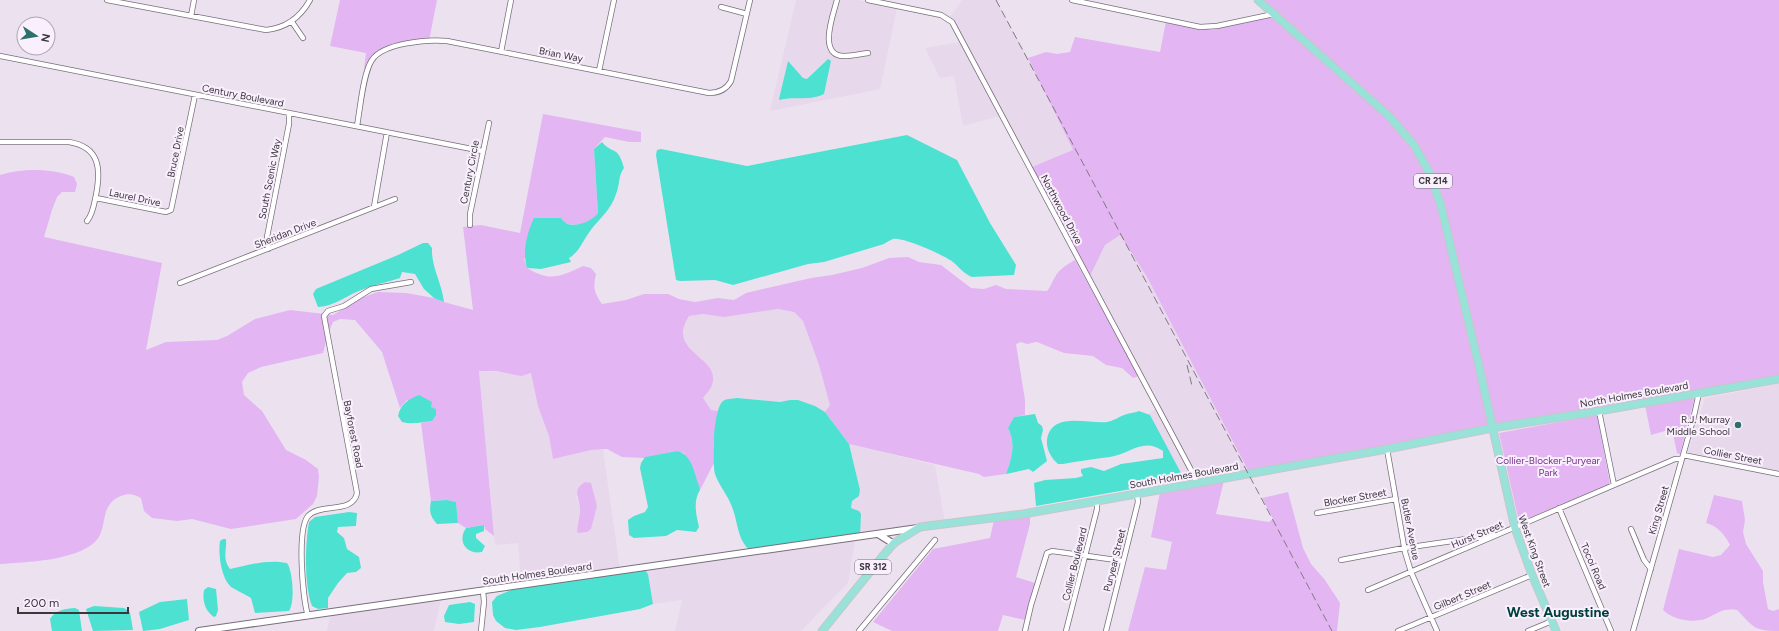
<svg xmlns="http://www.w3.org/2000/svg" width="1779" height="631" font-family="Figtree,sans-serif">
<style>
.built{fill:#e7d8ec;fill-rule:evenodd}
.green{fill:#e3b5f3}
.water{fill:#4de1d1}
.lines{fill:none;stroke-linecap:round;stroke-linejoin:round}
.street-casing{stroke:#776e7a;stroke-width:6}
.secondary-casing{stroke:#776e7a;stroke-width:8}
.primary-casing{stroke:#c8c7c8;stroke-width:9}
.street{stroke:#fff;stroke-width:4.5}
.secondary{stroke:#fff;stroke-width:6}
.primary{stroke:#98e2da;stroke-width:7}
.rail{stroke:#807a82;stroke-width:1;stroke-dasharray:8 4;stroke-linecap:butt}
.poi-dot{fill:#297169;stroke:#f9effd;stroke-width:1.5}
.labels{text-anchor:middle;stroke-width:4;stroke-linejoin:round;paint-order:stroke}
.shield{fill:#f9effd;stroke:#746e76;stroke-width:1}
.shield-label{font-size:9px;font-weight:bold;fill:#3b373c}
.street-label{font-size:10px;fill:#3b373c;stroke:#f9effd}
.poi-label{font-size:10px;fill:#3b373c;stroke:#f9effd;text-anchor:end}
.park-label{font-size:10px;fill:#77318d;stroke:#f9effd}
.district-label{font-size:14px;font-weight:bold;fill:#00403b;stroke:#f9effd}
</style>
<rect width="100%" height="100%" fill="#ece2ef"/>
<path class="built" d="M796,0H834L826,37L827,43L829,51L836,56L844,58L870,54L869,51L844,54L833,49L830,38L839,0H858L897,8L880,89L770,111ZM831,61L824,94L822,96L792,97L780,100L788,62L803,78L807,79L825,62Z
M962,0H996L1028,58L1073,151L1032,167L950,17Z
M961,42L1000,116L963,126L954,76L940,78L925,48Z
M1120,235L1147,277L1249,472L1198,481L1090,276L1105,245Z
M778,309L794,312L803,321L819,365L828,395L830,405L825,412L815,406L798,400H790L780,402L737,398L722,402L718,411H711L703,398L712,386L702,359L694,354L686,343L683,334L684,326L689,316L703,314L724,317Z
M479,371L531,373L549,436L553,459L591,450H603L620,569L521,583L518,543L495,545ZM576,495L597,506L595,515L578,524L580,507Z
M1779,384V471L1688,452L1705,398Z
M1156,409L1188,468L1194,482L1180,484L1176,481L1181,473L1148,414Z
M849,444L935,465L945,523L860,535L859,511L851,508L852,501L859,496L860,490Z
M855,540L848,583L801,631H675L682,600L653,604L648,574L645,570Z
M441,599L434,631H327L331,615Z"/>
<path class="green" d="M340,0H437L429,41L389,48L378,52L364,69L366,53L330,46Z
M1261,0H1779V375L1721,387L1494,426L1443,205L1411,137Z
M1274,16L1376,107L1412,146L1435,190L1490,427L1249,472L1147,277L1120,235L1105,245L1090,276L1032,167L1073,150L1028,58L1046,52L1057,54L1070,52L1075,37L1160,52L1166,21L1212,30Z
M543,114L641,132V142H629L605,137L594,149L598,213C591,224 575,228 563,222L524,259L527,268C550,282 560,277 583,266L591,268L596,274C593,289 594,292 602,304L626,300L644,294H668L679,299L695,302L718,298L734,300L746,293L811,278L832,275L862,268L889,258L908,257L919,262L941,265L971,288L984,289L996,285L1006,289L1047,291C1051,286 1052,282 1055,277C1059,269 1068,264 1075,260L1139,376L1133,378L1122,368L1106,365L1093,356L1064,353L1037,342L1027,344L1021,342L1016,344L1025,400V415L1014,417L1008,428C1016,443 1012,458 1006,474L984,477L979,474L849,444L825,412L830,405L819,365L803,321L794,312L778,309L724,317L703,314L689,316C686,321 683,327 683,333C684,356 720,361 712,385C711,389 706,394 703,398L711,410L718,411L713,445L714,463L700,490L684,453L677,451L646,457L644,458L622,457L607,449L591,450L553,459L549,436L538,406L531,373L521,376L496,371H479L494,536L485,529L484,525L466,528L458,523L456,502L447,500L431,501L421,423L432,421L407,400L400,408L382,352L355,320L340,319L333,322L328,334L323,353L261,367L248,373L242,382L244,395L262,411L286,450L306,460L318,469L319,477L317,496L313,504L296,519L231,529L192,519L177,521L152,518L144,511L141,498C134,494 128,493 121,496C98,505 109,528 95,542C74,561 27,562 0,564V175C22,168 53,168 74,177L77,184L75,192H62L57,197L52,210L44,237L162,263L146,350L166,342L217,340L227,336L255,319L290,310L333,315L361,298L378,292L406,293L434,298L444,302L473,310L463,227L481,225L520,233Z
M1695,396L1680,454L1677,453L1672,429L1651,435L1645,405Z
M1597,415L1610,484L1519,522L1499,433Z
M1224,480L1216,514L1269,522L1273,519L1262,498L1288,492L1303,548L1311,564L1325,580L1340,603L1337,631H1128L1145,567L1166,570L1172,542L1151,537L1160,492Z
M585,482L591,483L597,506L591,529L587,532L578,533L577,531C578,523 580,516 580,508C579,496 572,490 585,482Z
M1714,495L1742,501L1745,520L1743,532L1746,544L1763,571V582L1768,609L1773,611L1779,609V631C1753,631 1754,627 1737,610C1721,608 1718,614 1705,619C1692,623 1673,620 1663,610L1679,549L1713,557L1721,555L1730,545C1725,535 1718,526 1706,523Z
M1030,515V524L1016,577L1035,583L1025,620L1003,615L998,631H892L873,622L933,549L990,538L994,520Z"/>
<path class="water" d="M828,59L831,61L824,94C812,101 794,96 780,100L779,99L788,61L803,78L807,79Z
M907,135L957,160L990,223L1016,265L1014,275L972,277C964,274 959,267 953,262C944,255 903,237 893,239C890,240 887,242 884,244L824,262L808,264L733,285L715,280L680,281L676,280L656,155L657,150L661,149L747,166Z
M602,142C613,155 618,145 624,168C618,176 620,185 616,194C611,211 597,220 588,234C582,243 578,253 569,258L571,262L541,269L527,268C522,252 527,233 534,218H561C568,231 591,223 598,213L594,149Z
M423,243H428L432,248C431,267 442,283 444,302L434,298L424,289L415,274L402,272L400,278C388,282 376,284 364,289C348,294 336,306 318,307L313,294L316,289L398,255Z
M419,395L432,402L431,407L436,409V415L432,421C421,422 413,425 402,422L398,416C401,404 407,400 419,395Z
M737,398L780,402L790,400H798L815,406L825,412L849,444L860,490L859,496L852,501L851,508L859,511L861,514L860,535L751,551C737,541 738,521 732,507C728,495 719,486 715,474C712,460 713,413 722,402C726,398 732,399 737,398Z
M1139,411L1150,415L1181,473L1176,481L1036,506L1034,483L1045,480L1076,478L1083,476L1081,472V469L1091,467L1104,471L1121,464L1163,458V451C1143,437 1130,454 1110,457C1094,459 1078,461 1063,464H1058C1051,458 1046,449 1047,440C1051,411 1088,424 1107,422C1113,421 1119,417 1124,415C1129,413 1134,413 1139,411Z
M1035,414L1038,423L1042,426L1043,430L1041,438L1047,461L1033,472L1029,469L1006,474C1012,458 1016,443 1008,428L1014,417Z
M677,451C692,454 694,473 699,486L700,490C693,501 696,514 699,527L696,532L677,530L666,536L634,538L629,535L628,520L634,516L645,512L648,507L640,468L641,463L645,457Z
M447,500L456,502L458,523L437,524C430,516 429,511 431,501Z
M349,512L357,513L356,526L338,527L337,532L344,538L347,549L359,557L361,568L356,572L347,573L338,583L328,598V608L318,609L312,606C304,585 305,545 309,522L315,517Z
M484,525V531L476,534V538L485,546L482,552C466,555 457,541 466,528Z
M223,539H226C227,550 222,559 230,569C250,565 266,559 287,563C293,571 295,603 289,611L255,613L251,598C245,594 237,591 231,587C221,578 218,554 220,541Z
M645,570L648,574L653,604L640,609L540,627L516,630L505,628L496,621L493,615L492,602L497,596L516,588Z
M208,587L216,589L218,610L216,616L214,617C205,611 202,600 204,590Z
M187,599L189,620L160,629L143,631L139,612L160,602Z
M470,602L475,604L474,622L459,624L445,622L444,616L449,605Z
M94,606L124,608L130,612L133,630L93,631L86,609Z
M75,608L79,610L82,631H52L50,619C56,609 66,609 75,608Z"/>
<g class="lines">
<defs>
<path id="street" d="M107,0L266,30C286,28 300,18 310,0
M837,0C833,15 817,57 845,56C853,56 860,54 868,53
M868,0L941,15L952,22L1190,468L1197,483
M1072,0L1200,27L1217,26L1274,14
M721,7L747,14
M191,16L194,0
M292,22L303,38
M501,52L511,0
M0,56L482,151
M599,71L614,0
M357,126C360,110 363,73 372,60C383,43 428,39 447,41L709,93C719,93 726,90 731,81L750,0
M0,142H69C100,147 101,169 96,195C94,204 93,214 87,221
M96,198L166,212L171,210L195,95
M374,207L387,132
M470,225V214L489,123
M268,249L267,237L289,124V113
M180,283L395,199
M1599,411L1614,485
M1387,449L1405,552L1411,572L1437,631
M1683,455L1779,474
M1559,508L1611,631
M1317,513L1396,499
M1631,529L1644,560L1651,569
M1341,560L1404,548L1494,535
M1368,590L1675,459H1682
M308,616C303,599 296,527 309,515C322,503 353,514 357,493L324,316L328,311L344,306L371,289L411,282
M481,631L484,602L483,591
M859,631L935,540
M1025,631L1031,605L1047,553L1052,551L1123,561
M1066,631L1097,509V501
M1106,631L1138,502L1137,494
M1398,631L1532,575
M1528,631L1552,621
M1633,631L1693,420L1699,393"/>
<path id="secondary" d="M878,534L894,544
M199,631L918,528"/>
<path id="primary" d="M1258,0L1389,116L1414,145L1430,174L1441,206L1478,362L1515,528L1532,575L1556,631
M822,631L882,557L894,543L920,527L1023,514L1097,501L1387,449L1492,428L1599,411L1779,379"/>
</defs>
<use href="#street" class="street-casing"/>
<use href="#secondary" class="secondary-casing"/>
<use href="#primary" class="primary-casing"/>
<use href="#street" class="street"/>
<use href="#secondary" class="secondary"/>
<use href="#primary" class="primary"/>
<path class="rail" d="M996,0L1332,631
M1187,365L1192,386"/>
</g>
<circle class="poi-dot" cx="1738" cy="425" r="4"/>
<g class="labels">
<g class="shield">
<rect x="1414" y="174" width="38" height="14" rx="3"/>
<rect x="855" y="560" width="36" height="14" rx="3"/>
</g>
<g class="shield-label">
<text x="1433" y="184">CR 214</text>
<text x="873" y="570">SR 312</text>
</g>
<g class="street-label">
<text transform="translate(561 54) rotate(11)" y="4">Brian Way</text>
<text transform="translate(243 95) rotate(11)" y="4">Century Boulevard</text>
<text transform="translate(175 152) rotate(-79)" y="4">Bruce Drive</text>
<text transform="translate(469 172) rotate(-79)" y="4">Century Circle</text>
<text transform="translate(269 179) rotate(-79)" y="4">South Scenic Way</text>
<text transform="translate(135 197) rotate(12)" y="4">Laurel Drive</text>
<text transform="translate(1062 209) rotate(62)" y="4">Northwood Drive</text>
<text transform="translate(285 233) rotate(-21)" y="4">Sheridan Drive</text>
<text transform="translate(1634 394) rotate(-10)" y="4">North Holmes Boulevard</text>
<text transform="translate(354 434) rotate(79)" y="4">Bayforest Road</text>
<text transform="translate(1733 455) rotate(11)" y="4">Collier Street</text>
<text transform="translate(1184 475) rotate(-10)" y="4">South Holmes Boulevard</text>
<text transform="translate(1355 497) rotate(-10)" y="4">Blocker Street</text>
<text transform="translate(1658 510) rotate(-74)" y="4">King Street</text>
<text transform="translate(1411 529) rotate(79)" y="4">Butler Avenue</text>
<text transform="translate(1477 534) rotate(-23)" y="4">Hurst Street</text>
<text transform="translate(1535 551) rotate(70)" y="4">West King Street</text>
<text transform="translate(1114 560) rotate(-76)" y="4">Puryear Street</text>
<text transform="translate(1074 564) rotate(-76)" y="4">Collier Boulevard</text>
<text transform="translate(1594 566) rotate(67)" y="4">Tocoi Road</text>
<text transform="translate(537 573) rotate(-8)" y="4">South Holmes Boulevard</text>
<text transform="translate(1462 595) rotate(-23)" y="4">Gilbert Street</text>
</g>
<g class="poi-label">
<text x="1730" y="423">R.J. Murray<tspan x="1730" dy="12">Middle School</tspan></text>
</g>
<g class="park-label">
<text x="1548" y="464">Collier-Blocker-Puryear<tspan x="1548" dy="12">Park</tspan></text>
</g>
<g class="district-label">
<text x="1558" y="617">West Augustine</text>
</g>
</g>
<g transform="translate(36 36) rotate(102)"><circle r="19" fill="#f9effd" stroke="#ada5b0"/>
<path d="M0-3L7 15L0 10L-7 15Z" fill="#297169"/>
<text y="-6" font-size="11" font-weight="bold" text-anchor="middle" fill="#3b373c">N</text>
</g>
<path d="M18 607v6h110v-6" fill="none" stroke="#3b373c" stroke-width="2"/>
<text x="24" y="607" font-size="12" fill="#3b373c" stroke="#f9effd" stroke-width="3" paint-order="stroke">200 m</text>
</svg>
